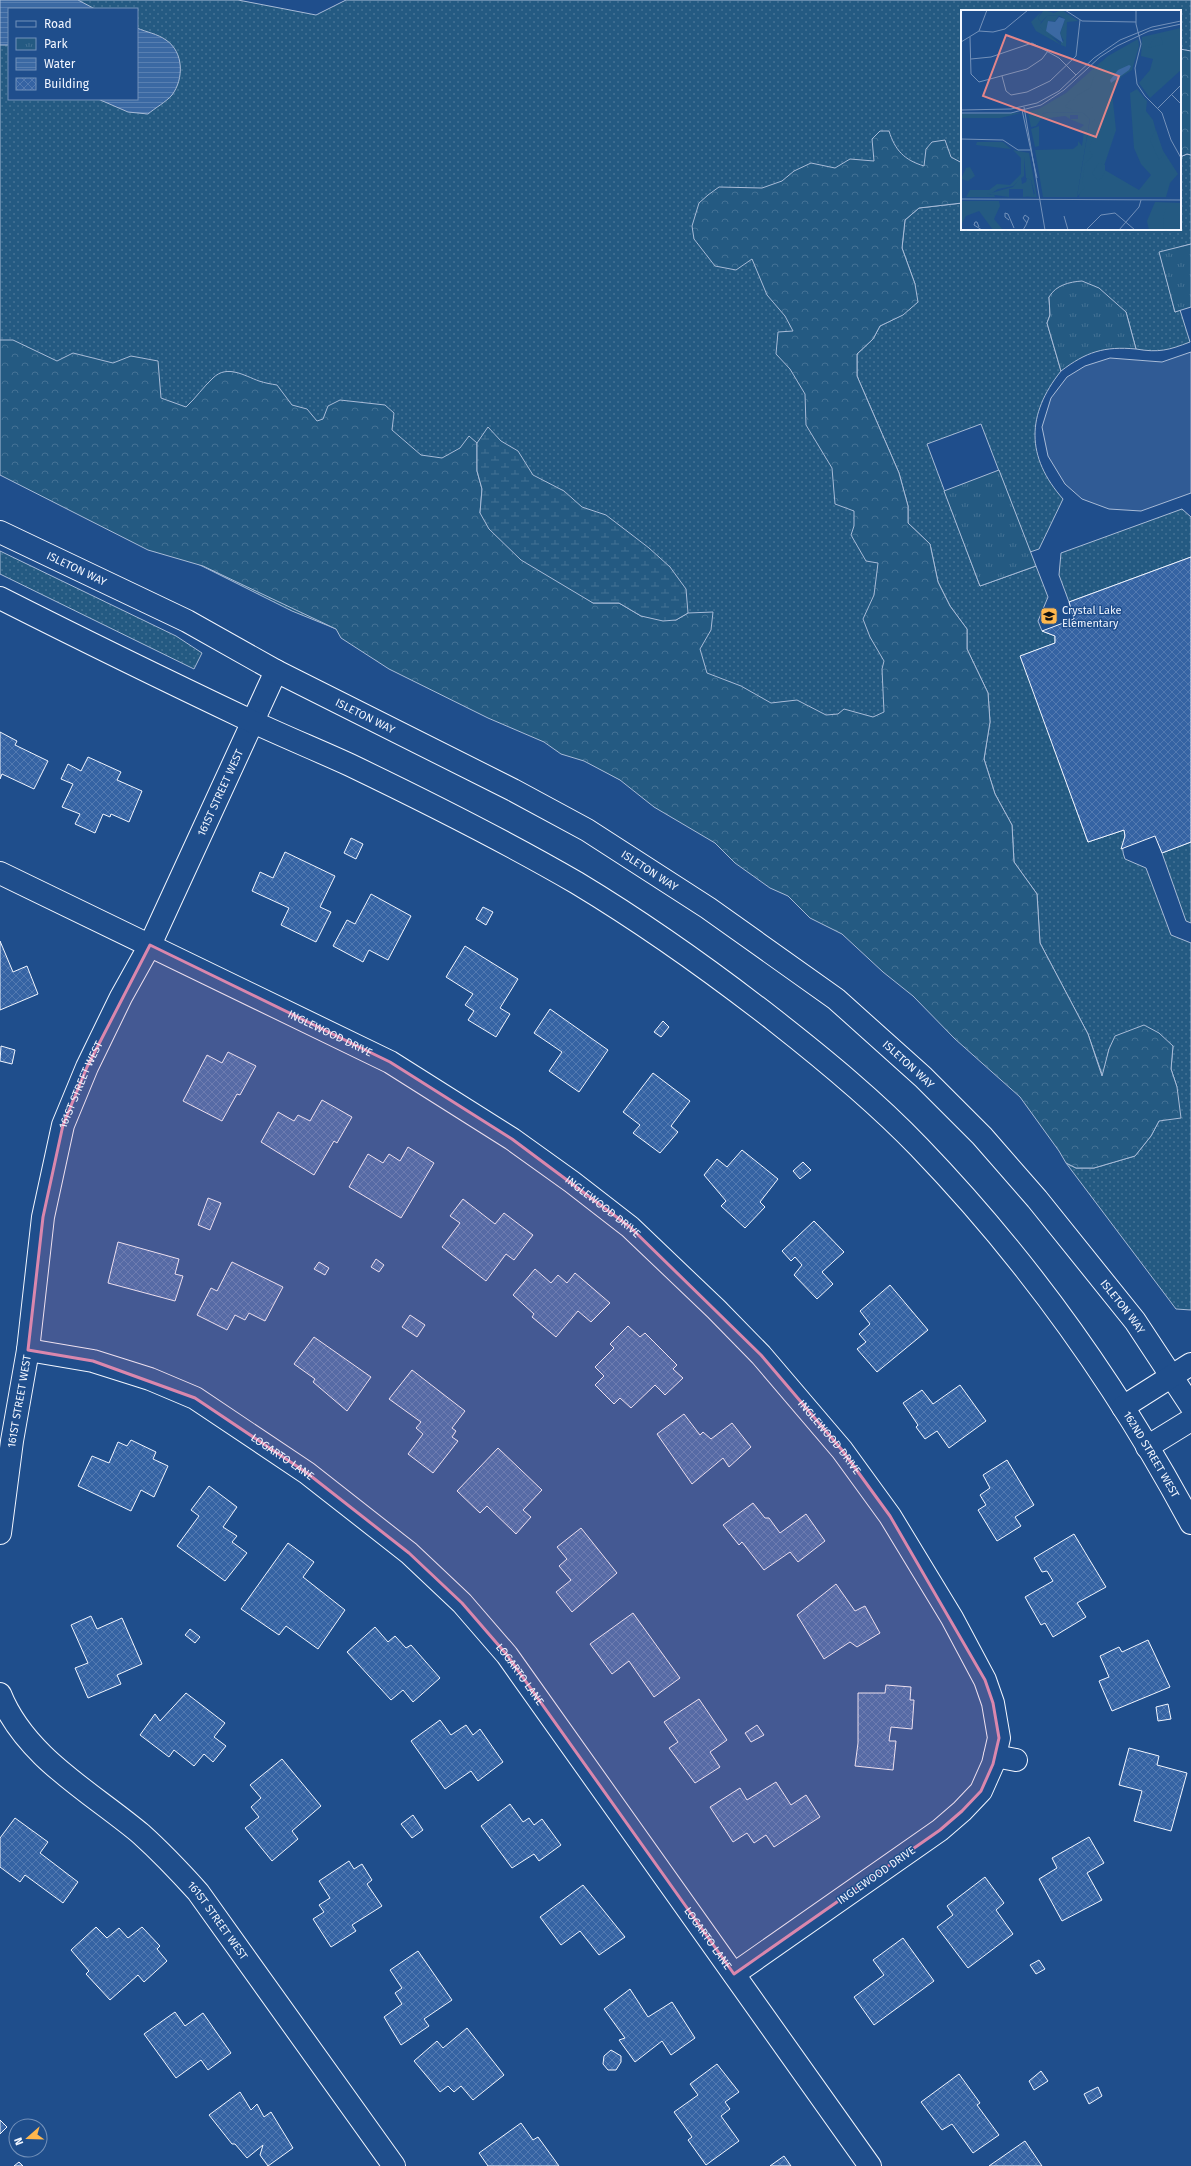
<svg xmlns="http://www.w3.org/2000/svg" width="1191" height="2166" font-family="'Fira Sans',sans-serif">
<style>
.grass{fill:url(#grass-dots);stroke:#a8bbd7;fill-rule:evenodd}
.forest{fill:url(#forest-crowns);stroke:#a8bbd7}
.wetland{fill:url(#wetland-marsh);stroke:#a8bbd7}
.park{fill:url(#park-tufts);stroke:#a8bbd7}
.parking{fill:#305b95;stroke:#a8bbd7}
.water{fill:url(#water-rules);stroke:#a8bbd7}
.building{fill:url(#building-cross-hatch);stroke:#f2f6ff}
.lines{fill:none;stroke-linecap:round;stroke-linejoin:round}
.street-casing{stroke:#f2f6ff;stroke-width:24}
.secondary-casing{stroke:#f2f6ff;stroke-width:24}
.street{stroke:#1f4e8c;stroke-width:22}
.secondary{stroke:#1f4e8c;stroke-width:22}
.marked{fill:#da87ad;fill-opacity:0.2;stroke:#da87ad;stroke-width:3;stroke-linejoin:round}
.labels{text-anchor:middle;stroke-width:3;stroke-linejoin:round;paint-order:stroke}
.street-label{font-size:11px;fill:#f2f6ff;stroke:#1f4e8c}
.poi-label{font-size:11px;fill:#f2f6ff;stroke:#1f4e8c;text-anchor:start}
.inset-road{fill:none;stroke:#7391ba;stroke-width:1}
.view{fill:#e38589;fill-opacity:0.15;stroke:#e38589;stroke-width:2}
.inset-edge{fill:none;stroke:#f2f6ff;stroke-width:2}
</style>
<defs>
<pattern id="grass-dots" width="8" height="8" patternUnits="userSpaceOnUse"><rect width="8" height="8" fill="#245a82"/><path d="M2 2h.1M6 6h.1" fill="none" stroke="#447295" stroke-width="1.8" stroke-linecap="round"/></pattern>
<pattern id="forest-crowns" width="20" height="18" patternUnits="userSpaceOnUse"><rect width="20" height="18" fill="#245a82"/><path d="M2 6a3 3 0 1 1 6 0M12 15a3 3 0 1 1 6 0" fill="none" stroke="#447295"/></pattern>
<pattern id="wetland-marsh" width="20" height="14" patternUnits="userSpaceOnUse"><rect width="20" height="14" fill="#245a82"/><path d="M1 5h8M5 5V1M11 12h8M15 12V8" fill="none" stroke="#447295"/></pattern>
<pattern id="park-tufts" width="24" height="20" patternUnits="userSpaceOnUse"><rect width="24" height="20" fill="#245a82"/><path d="M3 7l-1-3M5 7V3M7 7l1-3M15 17l-1-3M17 17v-4M19 17l1-3" fill="none" stroke="#447295"/></pattern>
<pattern id="water-rules" width="6" height="5" patternUnits="userSpaceOnUse"><rect width="6" height="5" fill="#3b69a3"/><path d="M0 2.5h6" fill="none" stroke="#587fb1"/></pattern>
<pattern id="building-cross-hatch" width="8" height="8" patternUnits="userSpaceOnUse"><rect width="8" height="8" fill="#3563a3"/><path d="M0 0l8 8M0 8l8-8" fill="none" stroke="#537ab1"/></pattern>
</defs>
<rect width="100%" height="100%" fill="#1f4e8c"/>
<path class="grass" d="M0,0H238L316,15L346,0H1191V133L1180,135V11H962V175L762,211L1046,1004L839,928L702,824L356,637L292,611L0,465ZM9,9H137V99H9Z
M1187,154L1191,155V244L1160,253L1175,312L1180,310L1190,342C1169,350 1159,353 1136,349L1126,312L1049,297L1050,315L1047,323L1061,371C1026,415 1026,457 1063,499L1039,549L1030,552L981,424L927,444L980,586L1036,566L1048,597L1038,621L1042,631L1055,636V643L1021,656L1088,842L1124,830C1127,842 1119,844 1125,859L1146,868L1171,935L1191,943V1310L1176,1309L1066,1163L1076,1168H1094L1135,1156L1151,1136L1177,1087L1171,1069L1173,1046L1109,1049L1103,1077L1088,1034L1040,943L1037,894L1014,862L1012,825L995,794L984,759L990,722L988,693L967,649V629L950,606L938,582L930,544L908,523V506L899,473L857,376V354L873,339L880,326L902,315L915,284L902,248L905,220L919,208L962,203V229H1180V157Z
M1182,509L1191,517V557L1069,602L1059,575L1061,553Z
M0,551L176,636L202,653L194,669L0,574Z
M1191,842V923L1186,921L1162,853Z"/>
<path class="forest" d="M1180,49L1191,51V155L1187,154L1180,157Z
M880,131H889C895,150 904,160 924,166L926,149L932,142L945,140L951,157L962,163V203L919,208L905,220L902,248L915,284L918,302L903,315L880,326L873,339L857,354V376L899,473L908,506V523L930,544L938,582L950,606L967,629V649L988,693L990,722L984,759L995,794L1012,825L1014,862L1037,894L1040,943L1088,1034L1102,1076L1109,1049L1115,1036L1144,1025L1159,1033L1173,1046L1171,1069L1177,1087L1181,1118L1159,1121L1151,1136L1135,1156L1094,1168H1076L1066,1163L1059,1151L1020,1097L955,1039L913,996L883,972L842,934L810,918L788,896L770,888L735,863L715,843L654,807L620,780L584,761L561,754L544,742L488,718L389,669L341,638L336,629L203,566L148,550L0,475V340H13L57,361L73,353L113,363L131,356L158,361L161,398L186,407C196,398 203,387 213,378C227,364 245,376 259,381C265,383 271,384 277,385L292,405L307,409L317,421L323,419L328,406L340,400L385,405L394,413L392,430L421,455L442,458L460,448L469,436L477,443V471L482,489L480,513L593,603H619L641,616L676,620L688,613L713,612L711,630L700,649L707,673L741,686L771,703L797,700L826,715L838,714L844,709L873,717L884,712L882,669L884,661L870,637L863,619L874,595L878,563L866,561L851,535L854,526V511L835,504L832,468L806,425L805,394L790,369L776,354L778,332L793,331L785,316L767,295L752,259L736,270L715,266L694,239L692,226L699,203L708,195L719,187L762,188L782,181L794,171L811,163L835,168L850,159L874,161L872,139Z"/>
<path class="wetland" d="M488,427L501,441L518,451L533,475L564,491L582,507L606,515L649,548L670,567L686,589L688,613L676,620L663,621L641,616L619,603H593L521,560L489,529L480,513L482,489L477,471V443Z"/>
<path class="park" d="M1191,244V307L1175,312L1159,252Z
M1082,281L1099,288L1126,312L1136,349C1104,346 1086,352 1061,371L1047,323L1050,315L1049,297C1056,285 1069,282 1082,281Z
M999,470L1036,566L980,586L944,491Z"/>
<path class="parking" d="M1191,352V493L1141,511L1109,509L1082,499L1065,484L1048,456L1042,427L1051,398L1067,377L1085,366L1110,358L1162,362Z"/>
<path class="water" d="M0,0H78L95,9H9V45H0Z
M137,28C146,32 158,34 166,40C184,52 184,79 172,95C166,102 155,108 148,114L128,112L98,99H137Z"/>
<path class="building" d="M1191,557V842L1162,853L1155,836L1121,849L1125,836L1124,830L1088,842L1020,656L1055,643V636L1042,631L1074,619L1069,602Z
M0,732L17,741L15,745L48,761L34,789L2,774L0,779Z
M88,757L121,772L117,780L142,791L129,822L111,814L110,817L103,814L95,833L75,824L80,814L62,807L73,784L61,779L68,764L81,771Z
M351,838L363,844L356,859L344,853Z
M285,852L335,876L320,907L331,912L316,942L281,925L289,908L252,891L260,872L273,878Z
M371,894L411,916L388,960L369,950L363,962L333,946L347,920L355,924Z
M483,907L493,912L486,925L476,919Z
M0,941L13,972L27,966L38,994L0,1010Z
M465,946L518,979L500,1008L510,1014L496,1037L468,1020L474,1011L465,1005L473,994L446,977Z
M550,1009L608,1050L579,1092L549,1071L562,1052L534,1033Z
M663,1021L669,1027L661,1037L654,1032Z
M1,1046L15,1050L12,1064L0,1061Z
M228,1052L256,1066L240,1095L237,1094L222,1121L183,1101L207,1055L222,1063Z
M653,1073L690,1101L671,1126L678,1132L660,1153L633,1133L640,1125L623,1112Z
M322,1100L352,1117L337,1143L334,1141L314,1175L261,1142L278,1112L294,1121L298,1115L310,1121Z
M408,1147L434,1163L401,1218L349,1187L368,1154L383,1163L389,1154L400,1161Z
M742,1150L778,1179L760,1202L765,1207L745,1228L721,1206L726,1201L704,1175L717,1159L727,1167Z
M803,1162L811,1170L800,1179L793,1171Z
M208,1198L221,1203L210,1230L198,1225Z
M463,1199L495,1224L504,1213L533,1235L514,1260L506,1254L486,1281L442,1247L460,1223L450,1216Z
M814,1221L844,1252L822,1272L833,1284L817,1299L794,1275L802,1265L795,1257L791,1261L782,1251Z
M118,1242L179,1259L175,1274L183,1276L175,1301L108,1283Z
M376,1259L384,1265L379,1272L371,1267Z
M232,1262L283,1287L265,1321L249,1313L245,1320L235,1315L227,1330L197,1315L211,1288L217,1291Z
M319,1262L329,1268L325,1275L314,1269Z
M535,1269L551,1283L558,1275L567,1283L575,1273L610,1303L591,1322L578,1311L556,1337L532,1317L534,1314L513,1295Z
M890,1285L928,1330L877,1372L857,1349L866,1342L859,1334L870,1324L860,1311Z
M410,1315L425,1325L417,1337L402,1327Z
M628,1326L640,1337L645,1333L677,1365L673,1369L683,1378L665,1395L655,1385L631,1408L620,1398L614,1404L595,1385L604,1376L595,1367L614,1348L610,1344Z
M314,1337L371,1377L347,1411L313,1382L315,1379L294,1364Z
M412,1370L465,1411L452,1428L456,1431L452,1437L458,1441L433,1473L408,1454L423,1434L416,1428L421,1422L389,1399Z
M960,1385L986,1421L949,1448L937,1431L925,1439L916,1427L918,1425L903,1403L922,1390L933,1404Z
M684,1414L700,1435L703,1432L711,1439L732,1423L751,1447L729,1467L723,1458L692,1484L657,1434Z
M131,1440L156,1452L153,1459L168,1466L154,1497L141,1490L131,1511L78,1486L92,1456L109,1463L118,1442L127,1446Z
M498,1448L542,1490L523,1510L531,1517L516,1534L487,1506L480,1513L457,1491Z
M1007,1460L1034,1505L1015,1517L1021,1526L997,1541L978,1510L986,1505L980,1495L990,1488L983,1475Z
M209,1486L237,1507L223,1527L237,1536L232,1542L247,1553L225,1581L177,1546L199,1516L191,1510Z
M753,1503L765,1518H769L780,1533L806,1514L825,1541L798,1562L790,1552L764,1570L742,1542L739,1545L723,1525Z
M581,1528L617,1573L572,1612L556,1592L571,1580L559,1566L567,1559L557,1547Z
M1074,1534L1106,1587L1077,1603L1086,1617L1053,1637L1045,1623L1041,1625L1025,1597L1053,1581L1047,1571L1042,1572L1034,1558Z
M288,1543L314,1562L303,1577L345,1610L318,1649L286,1626L279,1635L241,1609Z
M836,1584L855,1611L865,1606L880,1633L857,1647L850,1642L824,1659L797,1615Z
M633,1613L680,1678L654,1697L629,1661L612,1674L590,1644Z
M91,1616L97,1629L122,1618L142,1664L117,1675L121,1684L88,1698L75,1668L88,1663L71,1625Z
M375,1627L388,1642L395,1636L406,1648L411,1645L440,1678L413,1702L403,1690L391,1700L347,1652Z
M190,1629L200,1637L195,1643L185,1635Z
M1148,1640L1170,1687L1112,1711L1099,1681L1109,1677L1100,1656L1119,1647L1122,1652Z
M886,1685L911,1687L910,1700H914L912,1729L891,1727L889,1741H896L893,1770L855,1766L858,1743V1693H885Z
M186,1693L225,1723L214,1737L226,1746L213,1762L204,1754L194,1766L174,1750L169,1757L140,1735L155,1714L160,1721Z
M699,1699L727,1740L710,1752L720,1767L695,1783L669,1748L678,1742L664,1722Z
M1168,1704L1171,1719L1158,1721L1156,1707Z
M440,1720L451,1735L466,1725L473,1735L480,1729L503,1762L478,1781L471,1771L445,1789L411,1741Z
M757,1725L764,1735L751,1742L745,1733Z
M1129,1748L1159,1756L1157,1765L1187,1773L1171,1831L1134,1821L1142,1791L1119,1785Z
M282,1759L321,1806L292,1831L298,1839L272,1861L245,1828L259,1817L251,1807L261,1798L250,1785Z
M776,1782L791,1805L806,1795L820,1817L774,1847L766,1835L754,1843L747,1833L733,1842L710,1807L740,1788L747,1800Z
M510,1804L523,1822L529,1818L534,1825L542,1819L561,1845L539,1861L534,1854L512,1868L481,1826Z
M413,1815L423,1830L412,1838L401,1824Z
M15,1818L48,1842L40,1853L78,1882L63,1903L25,1875L20,1882L0,1867V1838Z
M1089,1837L1104,1863L1087,1873L1102,1900L1062,1921L1039,1879L1057,1868L1052,1858Z
M349,1861L354,1869L362,1864L372,1880L367,1884L382,1906L352,1925L356,1931L331,1947L313,1919L324,1912L319,1905L330,1898L319,1881Z
M985,1877L1004,1903L996,1910L1013,1934L968,1968L937,1927L953,1915L947,1906Z
M583,1885L625,1937L599,1955L580,1931L561,1945L540,1917Z
M96,1927L107,1938L119,1928L128,1938L142,1927L160,1946L157,1949L167,1961L144,1982L138,1975L110,2000L86,1974L89,1971L71,1950Z
M903,1938L934,1981L874,2025L854,1997L884,1975L873,1960Z
M418,1951L452,2000L424,2019L429,2026L401,2045L384,2017L402,2004L395,1993L402,1988L390,1970Z
M1039,1960L1045,1969L1036,1974L1030,1965Z
M630,1989L648,2017L672,2002L695,2038L671,2055L662,2041L635,2062L619,2040L625,2038L604,2009Z
M175,2012L185,2026L203,2013L231,2053L208,2070L201,2060L176,2078L144,2034Z
M467,2028L504,2075L473,2100L461,2086L454,2092L448,2086L440,2092L414,2061L437,2041L443,2048Z
M611,2050L621,2056V2062L616,2070H608L603,2064L604,2056Z
M717,2064L739,2092L725,2102L730,2109L721,2116L739,2141L706,2165L688,2140L692,2137L674,2112L698,2095L690,2084Z
M1041,2071L1048,2081L1034,2090L1029,2081Z
M959,2074L980,2103L977,2105L999,2135L973,2153L952,2124L942,2130L921,2102Z
M1098,2087L1102,2096L1089,2104L1084,2094Z
M240,2092L251,2110L257,2104L264,2117L271,2112L293,2148L268,2166L260,2155L263,2145L247,2158L235,2144H232L209,2115Z
M0,2120L7,2127L0,2134Z
M521,2123L533,2140L538,2137L559,2166H488L479,2153Z
M1025,2141L1042,2166H989Z
M784,2156L791,2166H770Z
M19,2162L23,2166H14Z"/>
<g class="lines">
<defs>
<g id="street">
<path id="s1" d="M0,873L390,1062L512,1139L572,1182L630,1227L716,1309L761,1355L842,1450L890,1516L952,1618L985,1680L993,1703L999,1738L993,1764L981,1791L962,1811L940,1830L734,1974"/>
<path id="s2" d="M28,1350L93,1361L150,1379L195,1398L307,1473L409,1553L462,1603L507,1655L870,2166"/>
<path id="s3" d="M0,1533L12,1441L28,1350L43,1217L63,1125L87,1067L121,997L150,945L276,671"/>
<path id="s4" d="M0,1694C25,1757 91,1792 141,1834C161,1852 180,1872 198,1892L394,2166"/>
<path d="M995,1756L1016,1760"/>
</g>
<g id="secondary">
<path id="s5" d="M0,532L187,621L276,671L513,790L587,830L708,908L836,999L923,1077L982,1136L1037,1199L1135,1321L1191,1406"/>
<path id="s6" d="M0,598C83,640 167,681 251,721C283,736 317,750 350,765C427,802 503,840 577,883C645,924 711,971 774,1020C825,1060 875,1101 919,1147C1027,1259 1118,1387 1191,1523"/>
<path d="M1123,1407L1191,1364"/>
<path d="M1147,1447L1191,1420"/>
</g>
</defs>
<use href="#street" class="street-casing"/>
<use href="#secondary" class="secondary-casing"/>
<use href="#street" class="street"/>
<use href="#secondary" class="secondary"/>
</g>
<path class="marked" d="M150,945L390,1062L512,1139L630,1227L761,1355L842,1450L890,1516L985,1680L993,1703L999,1738L993,1764L981,1791L962,1811L940,1830L734,1974L507,1655L462,1603L409,1553L307,1473L195,1398L93,1361L28,1350L43,1217L63,1125L87,1067Z"/>
<defs>
<symbol id="school-square" viewBox="-11 -11 22 22"><rect x="-9" y="-9" width="18" height="18" rx="4" fill="#ffb74d" stroke="#1f4e8c"/><path d="M0-5L7-2L0 1L-7-2ZM-4 1L0 2.5L4 1V4Q0 6-4 4Z" fill="#111"/></symbol>
</defs>
<g fill-rule="evenodd">
<use href="#school-square" x="1039" y="606" width="20" height="20"/>
</g>
<g class="labels">
<g class="street-label">
<text dy="4" stroke="none"><textPath href="#s5" startOffset="85">ISLETON WAY</textPath></text>
<text dy="4" stroke="none"><textPath href="#s5" startOffset="409">ISLETON WAY</textPath></text>
<text dy="4" stroke="none"><textPath href="#s3" startOffset="781">161ST STREET WEST</textPath></text>
<text dy="4" stroke="none"><textPath href="#s5" startOffset="733">ISLETON WAY</textPath></text>
<text dy="4" stroke="none"><textPath href="#s1" startOffset="367">INGLEWOOD DRIVE</textPath></text>
<text dy="4" stroke="none"><textPath href="#s5" startOffset="1057">ISLETON WAY</textPath></text>
<text dy="4" stroke="none"><textPath href="#s3" startOffset="457">161ST STREET WEST</textPath></text>
<text dy="4" stroke="none"><textPath href="#s1" startOffset="691">INGLEWOOD DRIVE</textPath></text>
<text dy="4" stroke="none"><textPath href="#s5" startOffset="1381">ISLETON WAY</textPath></text>
<text dy="4" stroke="none"><textPath href="#s3" startOffset="133">161ST STREET WEST</textPath></text>
<text dy="4" stroke="none"><textPath href="#s1" startOffset="1015">INGLEWOOD DRIVE</textPath></text>
<text dy="4" stroke="none"><textPath href="#s6" startOffset="1463">162ND STREET WEST</textPath></text>
<text dy="4" stroke="none"><textPath href="#s2" startOffset="280">LOGARTO LANE</textPath></text>
<text dy="4" stroke="none"><textPath href="#s2" startOffset="604">LOGARTO LANE</textPath></text>
<text transform="translate(876 1875) rotate(-35)" y="4">INGLEWOOD DRIVE</text>
<text dy="4" stroke="none"><textPath href="#s4" startOffset="317">161ST STREET WEST</textPath></text>
<text dy="4" stroke="none"><textPath href="#s2" startOffset="928">LOGARTO LANE</textPath></text>
</g>
<g class="poi-label">
<text x="1062" y="614">Crystal Lake<tspan x="1062" dy="13">Elementary</tspan></text>
</g>
</g>
<g transform="translate(961 10)">
<rect width="220" height="220" fill="#1f4e8c"/>
<path d="M80,2L77,8L80,12L79,17L100,35L75,21L70,12ZM220,18V60L189,88L178,73L189,60L192,49L180,46L181,27ZM177,29L178,36L171,60L160,67L151,82L155,120L142,159L178,180L190,165L180,154L173,138L169,83L176,79L186,91L185,101L192,110L199,136L217,164L209,173L205,187H118L132,101H86L147,46ZM77,99V105L89,102L122,103L129,108L116,187H82L74,140L112,139L117,135V131L121,136L123,121L117,120L123,115L109,109H117V105H109V109L104,106L80,109L75,116L70,117L67,102ZM60,103L39,108H0V104ZM78,116V136L74,137L70,119ZM42,132L50,139L15,135L16,132ZM52,140L68,143L76,187H67L74,184L70,170L65,168L63,147V166L52,176L37,179L28,185L33,184L34,187H5L9,180H28L36,174L49,175L60,164V148ZM9,157L14,166L7,171L0,169L5,158ZM194,192L220,193V220H188L186,211Z" fill="#245a82"/>
<path d="M83,0L93,3L101,0L117,11L106,12L105,37L100,35V32L103,31L99,24L104,9L97,5L86,6L80,12L77,8ZM200,27L202,34L187,38L193,28ZM141,51L140,60L133,67L129,78L115,86L112,91L109,90L104,97L112,100H126L132,97L134,99V109L131,113V125H133L128,140L132,146L124,153L121,174L124,177L116,187L129,109L122,103L89,102L82,103L81,107L77,106L76,100L105,83ZM195,120L203,144L198,150L189,130ZM138,153L144,155V161L141,168L136,170L131,163ZM60,167L61,174L65,172L66,168L70,170L73,186L62,187V179H48V187L26,184L52,177ZM0,191H38L39,196L33,209L42,220H32L18,201L5,206L0,215ZM206,196H220V220H203L202,208Z" fill="#245a82"/>
<path d="M98,5L94,12L88,11L85,20L101,32L86,24L78,16L86,6Z" fill="#245a82"/>
<path d="M98,7L104,9L99,23L102,33L85,21L87,11L94,12ZM168,55L170,56L168,60L150,73L149,70L157,60Z" fill="#3b69a3"/>
<path class="inset-road" d="M104,0L121,11L175,12M175,0V14L180,34L174,58L176,74L184,86L201,103L210,130L220,148M18,21L32,22L44,19L67,0M9,27L10,64L18,72L66,59L81,49L87,41M0,32L18,21L26,0M10,49L30,47L71,33L98,48L115,65M41,66L45,81L50,85L66,82L89,71L115,46L119,10M210,84L220,94M63,97L84,220M197,98L220,75M0,100L50,99L76,93L98,81L133,48L159,30L191,17L220,11M61,100L76,168M0,103H50L80,95L103,80L139,47L156,36L188,21L220,14M0,129L42,130L57,140H69M0,189L220,190M103,206L107,220M48,210L44,207V203L47,204L53,218M18,217L16,212H14L13,215L21,220M62,220L65,215L67,210L68,208L64,205L62,208L66,213M125,220L140,205L154,203L174,220M158,220L178,197L180,190"/>
<path class="view" d="M45,25L158,66L135,127L22,86Z"/>
<rect width="220" height="220" class="inset-edge"/>
</g>
<rect x="8" y="8" width="130" height="92" fill="#1f4e8c" stroke="#7391ba"/>
<rect x="16" y="21" width="20" height="6" fill="#1f4e8c" stroke="#7391ba"/>
<text x="44" y="28" font-size="12" fill="#f2f6ff">Road</text>
<rect x="16" y="38" width="20" height="12" fill="url(#park-tufts)" stroke="#7391ba"/>
<text x="44" y="48" font-size="12" fill="#f2f6ff">Park</text>
<rect x="16" y="58" width="20" height="12" fill="url(#water-rules)" stroke="#7391ba"/>
<text x="44" y="68" font-size="12" fill="#f2f6ff">Water</text>
<rect x="16" y="78" width="20" height="12" fill="url(#building-cross-hatch)" stroke="#7391ba"/>
<text x="44" y="88" font-size="12" fill="#f2f6ff">Building</text>
<g transform="translate(28 2138) rotate(250)"><circle r="19" fill="#1f4e8c" stroke="#7391ba"/>
<path d="M0-3L7 15L0 10L-7 15Z" fill="#ffb74d"/>
<text y="-6" font-size="11" font-weight="bold" text-anchor="middle" fill="#f2f6ff">N</text>
</g>
</svg>
